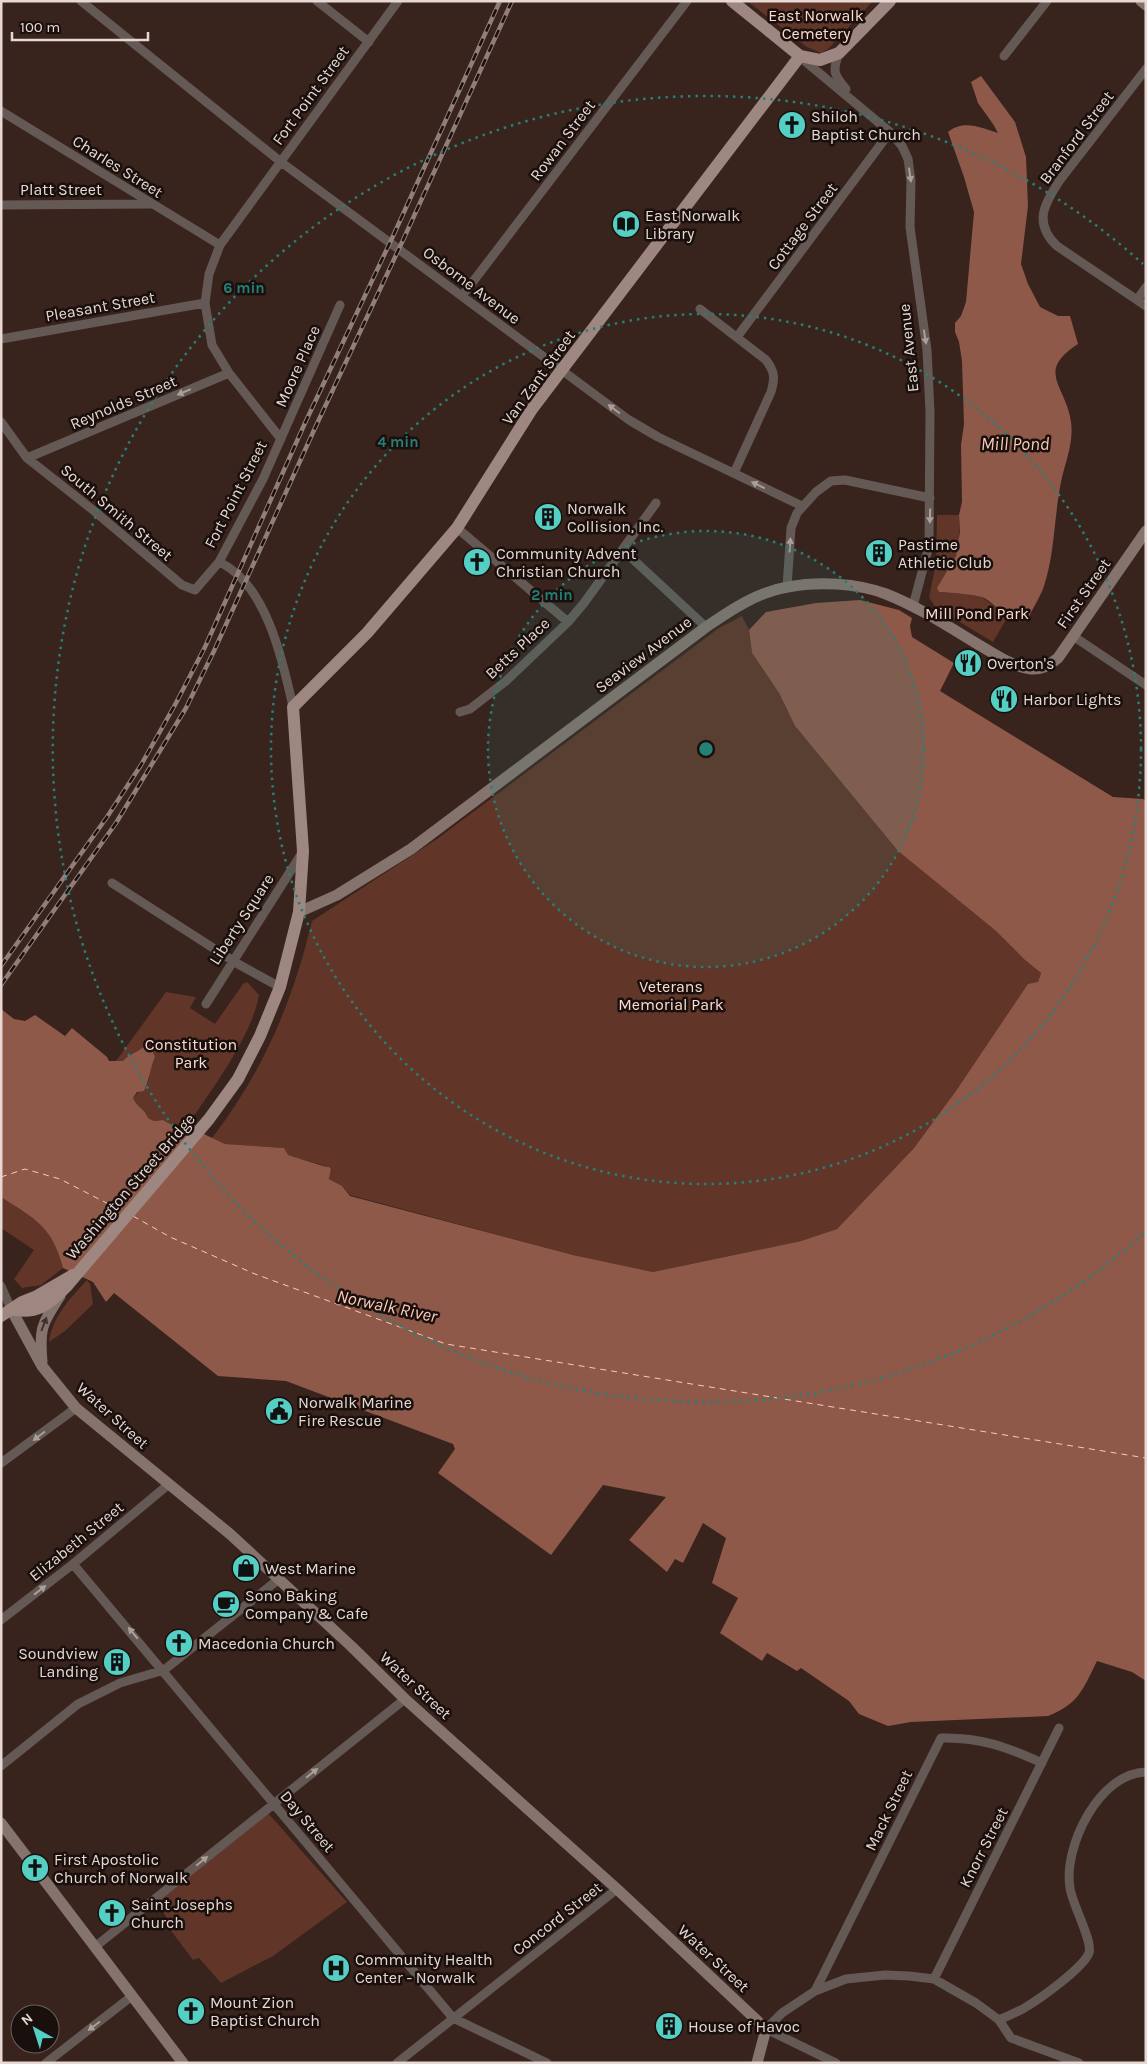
<svg xmlns="http://www.w3.org/2000/svg" width="1147" height="2064" font-family="Karla,sans-serif">
<style>
.green{fill:#613628}
.water{fill:#8e5949}
.lines{fill:none;stroke-linecap:round;stroke-linejoin:round}
.ferry{stroke:#fcc9b9;stroke-width:1;stroke-dasharray:6 5;stroke-linecap:butt}
.street{stroke:#645955;stroke-width:9}
.secondary{stroke:#85736e;stroke-width:11}
.primary{stroke:#9e8780;stroke-width:12}
.rail-casing{stroke:#917e79;stroke-width:4.5}
.rail{stroke:#190f0c;stroke-width:2.5;stroke-dasharray:8;stroke-linecap:butt}
.oneway{fill:#ac9f9a}
.oneway2{fill:#3f322e}
.ring{fill:none;stroke:#258078;stroke-width:2.5;stroke-dasharray:2.5 5}
.labels{text-anchor:middle;stroke-width:5;stroke-linejoin:round;paint-order:stroke}
.park-label{font-size:16px;fill:#fedbd0;stroke:#190f0c}
.street-label{font-size:16px;fill:#e7d8d3;stroke:#190f0c}
.poi-label{font-size:16px;fill:#e7d8d3;stroke:#190f0c;text-anchor:start}
.water-label{font-size:18px;font-style:italic;fill:#fcc9b9;stroke:#190f0c}
.centre{fill:#258078;stroke:#190f0c;stroke-width:2.5}
.ring-label{font-size:15px;text-anchor:middle;font-weight:bold;fill:#258078;stroke:#190f0c;stroke-width:5;stroke-linejoin:round;paint-order:stroke}
</style>
<rect width="100%" height="100%" fill="#39231d"/>
<path class="green" d="M747,1H873L828,49L821,53L807,47Z
M937,515H959C960,528 960,543 956,555C952,568 941,577 939,592L979,595L1008,616L993,642L935,607L929,597L936,564Z
M742,616L749,630L752,653L779,693L795,726L898,851L996,931L1025,960L1041,973L1038,982L914,1148L837,1229L801,1241L653,1272L573,1255L350,1195L342,1186L329,1179L331,1169L329,1167L287,1155L284,1148L225,1144L212,1138C263,1072 293,1001 312,921L437,839L719,628Z
M247,982L259,995C251,1038 212,1089 187,1126H174L163,1120L154,1121L148,1118C145,1109 137,1107 133,1098L148,1082L150,1070L155,1057L145,1045C138,1053 130,1053 123,1061H116L166,992L196,997L190,1008L215,1024L243,984Z
M1,1197C35,1219 52,1226 63,1268L41,1285L22,1288L14,1279L34,1250L1,1228Z
M87,1280L90,1284L93,1304L65,1331L49,1342C53,1315 70,1299 87,1280Z
M268,1813L347,1902L273,1956L221,1983L199,1958L193,1960L172,1932L171,1926L158,1902Z"/>
<path class="water" d="M981,76L1015,122L1026,157L1028,206L1021,264L1028,284L1040,307L1058,316H1070L1078,344C1035,372 1066,385 1071,422C1074,443 1065,462 1061,482C1054,516 1055,553 1044,586C1040,598 1032,609 1027,621C1009,624 1000,608 986,599C979,594 950,593 939,592L937,588L956,556L960,532L959,515L962,502L961,445L964,424L962,361L959,342L955,332V323L961,316L966,302L974,212L964,177L948,132C964,119 982,128 998,133L993,124L978,103L971,82Z
M860,600L899,610L912,618L910,626L912,637L954,663L940,691L1113,797L1143,799L1146,801V1681L1132,1672L1097,1661C1083,1689 1079,1704 1048,1716L911,1722L888,1726L859,1714L849,1701L801,1668L797,1671L767,1653L762,1661L720,1633L738,1598L712,1583L726,1538L703,1523L683,1563L675,1559L667,1572L629,1540L666,1497L603,1485L551,1555L438,1473L455,1449L453,1444L286,1381L218,1376L114,1293L106,1302L93,1282L63,1268C52,1226 35,1219 1,1197V1009L14,1019L25,1021L35,1015L65,1036L72,1028L107,1057L109,1061H123C130,1053 138,1053 145,1045H150L155,1057C150,1069 149,1080 144,1091L137,1092L133,1098C137,1107 145,1109 148,1118L154,1121L163,1120L174,1126H187L225,1144L284,1148L288,1155L323,1166L329,1167L331,1169L329,1179L342,1186L350,1196L573,1255L653,1272L801,1241L837,1229L914,1148L956,1091L1028,984L1038,982L1041,973L1025,960L996,931L898,851L795,726L779,693L752,653L749,630L766,612L816,603Z"/>
<g class="lines">
<path class="ferry" d="M1,1177L25,1169L60,1179L122,1211
M133,1216L170,1237L255,1274L446,1344L1146,1458"/>
<path class="street" d="M81,1L281,162L629,420L658,437L802,506
M317,1L369,42
M839,53C832,71 834,75 846,89
M1004,56L1047,1
M800,57L890,132L902,146L908,159L911,181L910,227L927,350L930,412L929,546L913,606
M1146,69L1060,180C1044,204 1033,223 1057,246L1146,306
M1,111L220,245
M1,205L150,204
M462,296L687,1
M1137,300L1146,287
M700,309L766,360C775,372 775,378 771,392L734,473
M737,337L890,132
M1,339L205,303
M1,422L27,458L93,510L182,585L195,590L219,562L263,479L340,305
M281,439L229,373L212,345L205,303L209,274L220,245L398,1
M27,458L229,373
M457,528L568,622
M623,550L706,627
M219,562C266,583 283,661 293,707
M787,587L791,528L797,513L816,492L831,481L845,480L930,498
M1073,636L1146,685
M460,712L470,709L506,681L568,622L584,603L656,503
M112,883L238,964L280,987
M206,1004L302,853
M1,1286L11,1309
M1,1463L76,1408
M73,1564L453,2018L547,2063
M1,1620L73,1564L169,1484
M1,1766L78,1704L120,1683L164,1670L279,1579
M96,1946L405,1699
M934,1979L1059,1728
M815,1991L941,1738C980,1737 1007,1747 1042,1763
M999,2020C1008,2016 1018,2012 1026,2007C1041,1998 1083,1968 1089,1953C1093,1941 1072,1904 1070,1888C1063,1847 1099,1773 1146,1772
M46,2063L132,1996
M397,2063L617,1889
M836,2063L766,2029L782,2013L815,1991L846,1979L885,1975L909,1976L934,1979L976,2003L999,2020L1011,2038L1079,2063"/>
<path class="secondary" d="M1141,1L1146,5
M299,912L337,895L411,849L706,627C731,610 757,592 788,587C818,581 857,583 886,594C919,607 949,627 979,645C995,654 1013,667 1031,669C1042,670 1050,665 1058,658L1146,531
M11,1309L42,1366L76,1408L230,1534L351,1646L405,1699L617,1889L766,2029L757,2063
M42,1362C39,1328 42,1324 60,1296
M1,1823L183,2063"/>
<path class="primary" d="M732,1L800,56L820,60L839,53L890,1
M11,1309C36,1315 49,1305 66,1287L209,1119L238,1079L260,1036L280,987L299,912L303,851L293,707L367,633L457,528L532,409L800,56
M1,1316L22,1302L37,1296L73,1275"/>
<defs>
<path id="rail" d="M1,966L107,817L141,765L176,703L205,647L305,423L394,234L500,1
M1,985L116,823L186,708L214,651L315,428L404,238L512,1"/>
</defs>
<use href="#rail" class="rail-casing"/>
<use href="#rail" class="rail"/>
</g>
<defs><path id="oneway-solid" d="M-6-.8H1V-3.2L6.5 0L1 3.2V.8H-6Z" transform="scale(1.25)"/></defs>
<g class="oneway">
<use href="#oneway-solid" transform="translate(910 175) rotate(82)"/>
<use href="#oneway-solid" transform="translate(925 337) rotate(81)"/>
<use href="#oneway-solid" transform="translate(184 392) rotate(157)"/>
<use href="#oneway-solid" transform="translate(614 409) rotate(-143)"/>
<use href="#oneway-solid" transform="translate(758 485) rotate(-154)"/>
<use href="#oneway-solid" transform="translate(930 516) rotate(91)"/>
<use href="#oneway-solid" transform="translate(790 545) rotate(-86)"/>
<use href="#oneway-solid" transform="translate(39 1436) rotate(143)"/>
<use href="#oneway-solid" transform="translate(40 1590) rotate(-38)"/>
<use href="#oneway-solid" transform="translate(133 1633) rotate(-130)"/>
<use href="#oneway-solid" transform="translate(312 1773) rotate(-39)"/>
<use href="#oneway-solid" transform="translate(202 1861) rotate(-39)"/>
<use href="#oneway-solid" transform="translate(94 2026) rotate(143)"/>
</g>
<use class="oneway2" href="#oneway-solid" transform="translate(44 1324) rotate(-69)"/>
<circle cx="706" cy="749" r="218" fill="#258078" fill-opacity=".12"/>
<g class="ring">
<circle cx="706" cy="749" r="218"/>
<circle cx="706" cy="749" r="435"/>
<path d="M1143 1234A653 653 0 1 1 1143 264"/>
</g>
<defs>
<symbol id="church-disc" viewBox="-11 -11 22 22"><circle r="9.5" fill="#55cec4" stroke="#190f0c"/><path d="M-1.2-6h2.4v3.5h3.3v2.4h-3.3V6h-2.4V-.1h-3.3v-2.4h3.3Z" fill="#111"/></symbol>
<symbol id="library-disc" viewBox="-11 -11 22 22"><circle r="9.5" fill="#55cec4" stroke="#190f0c"/><path d="M-6-4Q-3-5.5-.7-3.5V5Q-3 3-6 4ZM6-4Q3-5.5 .7-3.5V5Q3 3 6 4Z" fill="#111"/></symbol>
<symbol id="building-disc" viewBox="-11 -11 22 22"><circle r="9.5" fill="#55cec4" stroke="#190f0c"/><path d="M-4-6H4V6H1V3H-1V6H-4ZM-2.5-4.3h1.7v1.8h-1.7ZM.8-4.3h1.7v1.8H.8ZM-2.5-1h1.7V.8h-1.7ZM.8-1h1.7V.8H.8Z" fill="#111"/></symbol>
<symbol id="restaurant-disc" viewBox="-11 -11 22 22"><circle r="9.5" fill="#55cec4" stroke="#190f0c"/><path d="M-5-6h1v4h1v-4h1v4h1v-4h1v5L-1.5 .5V6h-2V.5L-5-1ZM5-6V6H3V1.5H1.5Q1.5-4 5-6Z" fill="#111"/></symbol>
<symbol id="civic-disc" viewBox="-11 -11 22 22"><circle r="9.5" fill="#55cec4" stroke="#190f0c"/><path d="M-.6-6.5H3V-4.5H.6V-3L4-1V1h2V6H-6V1h2V-1L-.6-3ZM-1.2 2.5V6h2.4V2.5Z" fill="#111"/></symbol>
<symbol id="shop-disc" viewBox="-11 -11 22 22"><circle r="9.5" fill="#55cec4" stroke="#190f0c"/><path d="M-5-2.5h2.3a2.7 3.5 0 0 1 5.4 0H5L5.5 6h-11ZM-1.5-2.5h3a1.5 2.3 0 0 0-3 0Z" fill="#111"/></symbol>
<symbol id="cafe-disc" viewBox="-11 -11 22 22"><circle r="9.5" fill="#55cec4" stroke="#190f0c"/><path d="M-5.5-4.5H6V0H3Q3 3.5 0 3.5H-2.5Q-5.5 3.5-5.5 0ZM3-3.2v2h1.7v-2ZM-6 4.5H4V6H-6Z" fill="#111"/></symbol>
<symbol id="hospital-disc" viewBox="-11 -11 22 22"><circle r="9.5" fill="#55cec4" stroke="#190f0c"/><path d="M-5-5h3v3.5h4V-5h3V5h-3V1.5h-4V5h-3Z" fill="#111"/></symbol>
</defs>
<g fill-rule="evenodd">
<use href="#church-disc" x="776" y="109" width="32" height="32"/>
<use href="#library-disc" x="610" y="208" width="32" height="32"/>
<use href="#building-disc" x="532" y="501" width="32" height="32"/>
<use href="#building-disc" x="863" y="537" width="32" height="32"/>
<use href="#church-disc" x="461" y="546" width="32" height="32"/>
<use href="#restaurant-disc" x="952" y="647" width="32" height="32"/>
<use href="#restaurant-disc" x="988" y="683" width="32" height="32"/>
<use href="#civic-disc" x="263" y="1395" width="32" height="32"/>
<use href="#shop-disc" x="230" y="1552" width="32" height="32"/>
<use href="#cafe-disc" x="210" y="1588" width="32" height="32"/>
<use href="#church-disc" x="163" y="1627" width="32" height="32"/>
<use href="#building-disc" x="101" y="1646" width="32" height="32"/>
<use href="#church-disc" x="19" y="1852" width="32" height="32"/>
<use href="#church-disc" x="96" y="1897" width="32" height="32"/>
<use href="#hospital-disc" x="320" y="1952" width="32" height="32"/>
<use href="#church-disc" x="175" y="1995" width="32" height="32"/>
<use href="#building-disc" x="653" y="2010" width="32" height="32"/>
</g>
<g class="labels">
<g class="park-label">
<text x="816" y="21">East Norwalk<tspan x="816" dy="18">Cemetery</tspan></text>
<text x="977" y="619">Mill Pond Park</text>
<text x="671" y="992">Veterans<tspan x="671" dy="18">Memorial Park</tspan></text>
<text x="191" y="1050">Constitution<tspan x="191" dy="18">Park</tspan></text>
</g>
<g class="street-label">
<text transform="translate(310 95) rotate(-54)" y="6">Fort Point Street</text>
<text transform="translate(1076 137) rotate(-53)" y="6">Branford Street</text>
<text transform="translate(562 140) rotate(-53)" y="6">Rowan Street</text>
<text transform="translate(118 166) rotate(32)" y="6">Charles Street</text>
<text x="61" y="195">Platt Street</text>
<text transform="translate(802 226) rotate(-53)" y="6">Cottage Street</text>
<text transform="translate(472 285) rotate(37)" y="6">Osborne Avenue</text>
<text transform="translate(100 306) rotate(-10)" y="6">Pleasant Street</text>
<text transform="translate(908 348) rotate(-96)" y="6">East Avenue</text>
<text transform="translate(297 366) rotate(-66)" y="6">Moore Place</text>
<text transform="translate(538 377) rotate(-54)" y="6">Van Zant Street</text>
<text transform="translate(123 402) rotate(-23)" y="6">Reynolds Street</text>
<text transform="translate(235 494) rotate(-63)" y="6">Fort Point Street</text>
<text transform="translate(117 512) rotate(40)" y="6">South Smith Street</text>
<text transform="translate(1083 593) rotate(-55)" y="6">First Street</text>
<text transform="translate(517 648) rotate(-43)" y="6">Betts Place</text>
<text transform="translate(643 654) rotate(-37)" y="6">Seaview Avenue</text>
<text transform="translate(241 919) rotate(-57)" y="6">Liberty Square</text>
<text transform="translate(130 1186) rotate(-49)" y="6">Washington Street Bridge</text>
<text transform="translate(113 1415) rotate(42)" y="6">Water Street</text>
<text transform="translate(76 1541) rotate(-39)" y="6">Elizabeth Street</text>
<text transform="translate(416 1685) rotate(43)" y="6">Water Street</text>
<text transform="translate(888 1810) rotate(-64)" y="6">Mack Street</text>
<text transform="translate(308 1821) rotate(50)" y="6">Day Street</text>
<text transform="translate(983 1847) rotate(-63)" y="6">Knorr Street</text>
<text transform="translate(557 1918) rotate(-38)" y="6">Concord Street</text>
<text transform="translate(714 1958) rotate(43)" y="6">Water Street</text>
</g>
<g class="poi-label">
<text x="811" y="122">Shiloh<tspan x="811" dy="18">Baptist Church</tspan></text>
<text x="645" y="221">East Norwalk<tspan x="645" dy="18">Library</tspan></text>
<text x="567" y="514">Norwalk<tspan x="567" dy="18">Collision, Inc.</tspan></text>
<text x="898" y="550">Pastime<tspan x="898" dy="18">Athletic Club</tspan></text>
<text x="496" y="559">Community Advent<tspan x="496" dy="18">Christian Church</tspan></text>
<text x="987" y="669">Overton's</text>
<text x="1023" y="705">Harbor Lights</text>
<text x="298" y="1408">Norwalk Marine<tspan x="298" dy="18">Fire Rescue</tspan></text>
<text x="265" y="1574">West Marine</text>
<text x="245" y="1601">Sono Baking<tspan x="245" dy="18">Company &amp; Cafe</tspan></text>
<text x="198" y="1649">Macedonia Church</text>
<text x="98" y="1659" text-anchor="end">Soundview<tspan x="98" dy="18">Landing</tspan></text>
<text x="54" y="1865">First Apostolic<tspan x="54" dy="18">Church of Norwalk</tspan></text>
<text x="131" y="1910">Saint Josephs<tspan x="131" dy="18">Church</tspan></text>
<text x="355" y="1965">Community Health<tspan x="355" dy="18">Center - Norwalk</tspan></text>
<text x="210" y="2008">Mount Zion<tspan x="210" dy="18">Baptist Church</tspan></text>
<text x="688" y="2032">House of Havoc</text>
</g>
<g class="water-label">
<text x="1015" y="450">Mill Pond</text>
<text transform="translate(387 1306) rotate(12)" y="6">Norwalk River</text>
</g>
</g>
<circle cx="706" cy="749" r="8" class="centre"/>
<g class="ring-label">
<text x="244" y="293">6 min</text>
<text x="398" y="447">4 min</text>
<text x="552" y="600">2 min</text>
</g>
<rect width="1147" height="2064" fill="none" stroke="#e7d8d3" stroke-width="5"/>
<g transform="translate(35 2029) rotate(321)"><circle r="24" fill="#190f0c" stroke="#6b5f5c"/>
<path d="M0-4L9 19L0 12L-9 19Z" fill="#55cec4"/>
<text y="-8" font-size="14" font-weight="bold" text-anchor="middle" fill="#e7d8d3">N</text>
</g>
<path d="M12 32v8h136v-8" fill="none" stroke="#e7d8d3" stroke-width="2.5"/>
<text x="20" y="32" font-size="15" fill="#e7d8d3" stroke="#190f0c" stroke-width="4" paint-order="stroke">100 m</text>
</svg>
